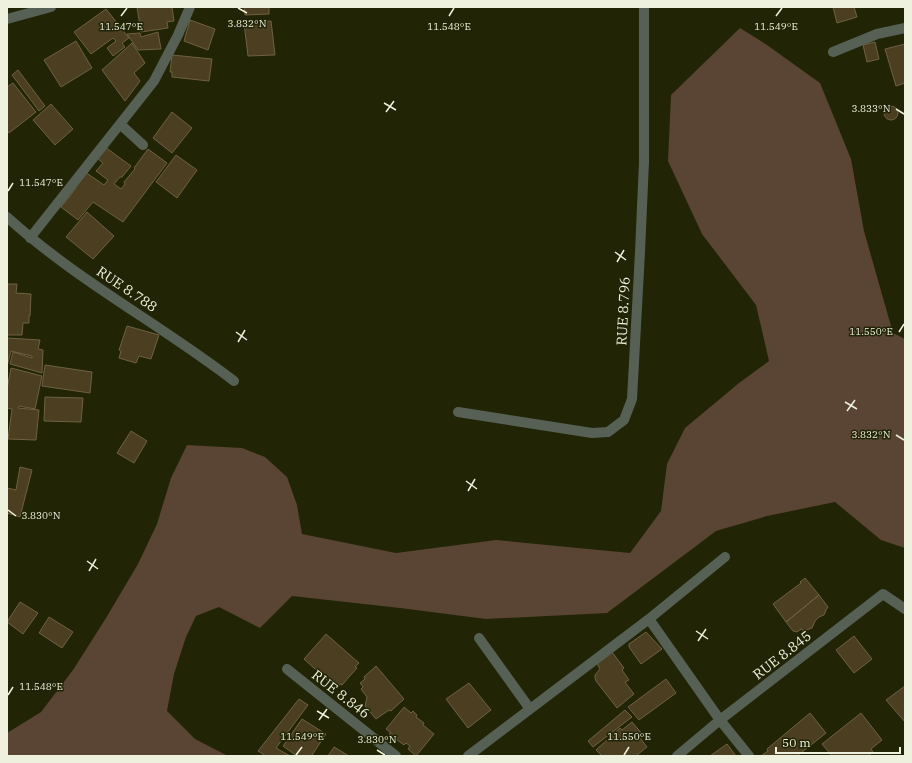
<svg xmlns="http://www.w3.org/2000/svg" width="912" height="763" font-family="'IBM Plex Serif',serif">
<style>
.green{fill:#5a4434}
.building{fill:#4c3f21;stroke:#6f6141}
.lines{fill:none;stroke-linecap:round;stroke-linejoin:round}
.minor{stroke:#566055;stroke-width:10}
.ticks{fill:none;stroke:#eef1de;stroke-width:1.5}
.labels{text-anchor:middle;stroke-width:3;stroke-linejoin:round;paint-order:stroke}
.street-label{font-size:14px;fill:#eef1de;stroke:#212405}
.ticks-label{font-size:10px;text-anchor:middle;fill:#eef1de;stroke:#212405;stroke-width:3;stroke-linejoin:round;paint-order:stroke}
</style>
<rect width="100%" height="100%" fill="#212405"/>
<path class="green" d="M740,28L767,45L820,83L851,159L864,231L893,333L905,339V548L881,540L835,502L767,516L716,531L607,613L486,619L400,608L292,596L260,628L219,607L196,616L186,637L174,674L167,711L195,739L228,756H7V733L41,712L73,670L106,618L138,564L157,524L171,478L187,445L242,448L265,457L287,477L297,505L302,534L396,553L496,540L630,553L661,511L667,464L685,428L739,383L769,361L756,305L702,234L668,161L671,95Z"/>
<path class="building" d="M137,7H172L174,21L167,22L168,28L141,32Z
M244,7H269V14L245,15Z
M833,7H854L857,17L837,23Z
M106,9L129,38L122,43L125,47L113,56L107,48L116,41L113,38L91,54L74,32Z
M190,20L215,29L208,50L184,41Z
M271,21L275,55L248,56L244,23Z
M158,32L161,49L138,50L127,34L140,33L141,37Z
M76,41L92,68L61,87L44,60Z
M875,42L879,59L867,62L863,45Z
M132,43L145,63L134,73L140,81L125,101L102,70Z
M905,44V83L896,86L885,49Z
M172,55L212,59L209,81L172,77V72H170Z
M18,70L45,106L39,111L12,75Z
M13,83L36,112L9,133L7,130V87Z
M51,104L73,129L55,145L33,120Z
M884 113a7 7 0 1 1 14 0a7 7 0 1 1-14 0Z
M172,112L192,128L172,153L153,138Z
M105,147L131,166L122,177H120L114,184L121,189L125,184L124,182L135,169L134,168L148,149L167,163L123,222L93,202L78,220L61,207L76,188L73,187L85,172L104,185L108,180L96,171L103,163L97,158Z
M176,155L197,170L177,198L156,182Z
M87,212L114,236L93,259L66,237Z
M7,284H17L16,293L31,294L30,316H29V323H23L22,335H7Z
M127,326L159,335L151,359L139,356L136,363L119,358L121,351L119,350Z
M7,338L40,340L38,349L43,350L42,373L10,364L13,352L32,358V356L11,351L7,366Z
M45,365L92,372L90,393L42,386Z
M11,368L42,376L35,409L19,406L18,408L39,410L36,440L8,439L12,409L7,408V389Z
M45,397L83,398L81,422L44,421Z
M131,431L147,441L134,463L117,453Z
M20,467L32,470L20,517L7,513V488L16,490Z
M805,578L819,595L786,622L773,604L801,583L800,582Z
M819,595L828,607L826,610L824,615L819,617L815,621L812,628L804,631L801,629L797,632L793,631L786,622Z
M20,602L38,613L23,634L7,622Z
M49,617L73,632L62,648L39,633Z
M646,632L662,649L641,664L629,647V644Z
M326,634L359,663L355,667L357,668L342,685L340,684L336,688L304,659Z
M854,636L872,659L854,673L836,650Z
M612,652L624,668L622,670L629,680L625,682L634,694L617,708L596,681L595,678V675L600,669L597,663Z
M376,666L404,699L391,711L389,710L376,719L365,706L367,697L361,689L363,687L360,683L365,679L364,677Z
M666,679L676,693L639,720L628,707Z
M469,683L491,710L468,728L446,699Z
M905,686V722L886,700Z
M299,699L308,705L276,748L290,756H266L258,751Z
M404,707L411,713L413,711L417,715L416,717L424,723L423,725L434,734L416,756L408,749L410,746L406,743L404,745L389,734L391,733L386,729Z
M625,710L632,717L593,747L588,741Z
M810,713L826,733L797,756H761L768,751L767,749Z
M861,713L882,740L871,749L873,752L868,756H832L822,744Z
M302,719L326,734L312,755L314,756H297L283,746Z
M632,722L643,735L640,738L647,747L637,755V756H602L596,750L620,728L622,730Z
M727,744L736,756H710Z
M334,747L349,756H325L326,755L328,756Z"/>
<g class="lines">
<path class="minor" d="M7,19L51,7
M833,52L877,34L905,28
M120,124L143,145
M7,217C76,280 160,324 234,381
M30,238L154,81L178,35L190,7
M458,412L592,433L608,432L624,420L632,399L640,252L644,162V7
M649,619L720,720L749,756
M479,638L530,709
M287,669L396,756
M468,756L649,619L725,557
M677,756L720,720L883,594L905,609"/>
</g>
<path class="ticks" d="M238,8L247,13M121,16L127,8M449,16L454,8M776,16L782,8M384,103L396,110M896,109L904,114M386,112L394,101M8,191L13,183M615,252L626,260M617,262L624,250M236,332L247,340M899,332L904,324M238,342L245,330M845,402L857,409M847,411L855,400M896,435L904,440M466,481L477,489M468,491L475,479M8,510L16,516M87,561L98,569M89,571L96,559M696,631L708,639M698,641L706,629M8,695L13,687M317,711L329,718M319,720L327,709M377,750L385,755M296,755L302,747M624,755L629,747"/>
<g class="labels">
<g class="street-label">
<text transform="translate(127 289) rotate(34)" y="5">RUE 8.788</text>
<text transform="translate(623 311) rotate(-87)" y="5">RUE 8.796</text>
<text transform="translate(782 655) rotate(-38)" y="5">RUE 8.845</text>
<text transform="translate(341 694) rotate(38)" y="5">RUE 8.846</text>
</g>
</g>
<g class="ticks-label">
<text x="247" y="27">3.832°N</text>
<text x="121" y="30">11.547°E</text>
<text x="449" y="30">11.548°E</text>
<text x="776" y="30">11.549°E</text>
<text x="871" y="112">3.833°N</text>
<text x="41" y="186">11.547°E</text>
<text x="871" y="335">11.550°E</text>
<text x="871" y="438">3.832°N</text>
<text x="41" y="519">3.830°N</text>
<text x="41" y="690">11.548°E</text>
<text x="302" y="740">11.549°E</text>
<text x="629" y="740">11.550°E</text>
<text x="377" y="743">3.830°N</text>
</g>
<rect width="912" height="763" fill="none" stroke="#eef1de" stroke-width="16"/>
<path d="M776 747v6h124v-6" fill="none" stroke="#eef1de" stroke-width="2"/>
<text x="782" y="747" font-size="12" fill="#eef1de" stroke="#212405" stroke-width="3" paint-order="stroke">50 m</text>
</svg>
